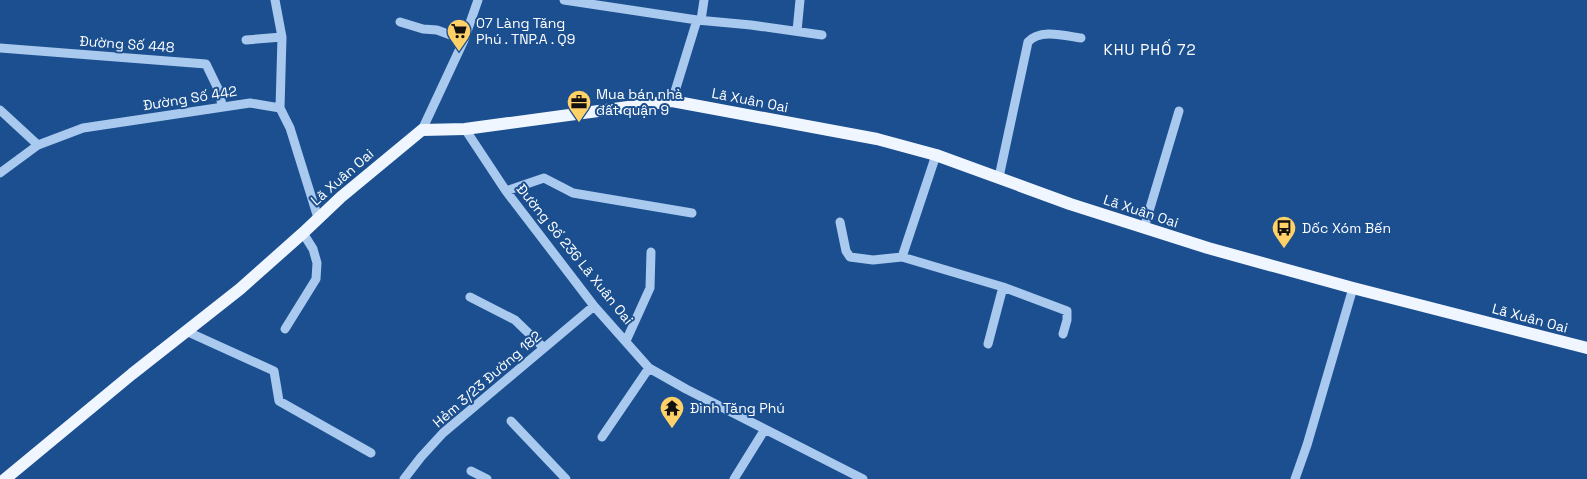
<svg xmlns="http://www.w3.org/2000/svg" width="1587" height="479" font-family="'Space Grotesk',sans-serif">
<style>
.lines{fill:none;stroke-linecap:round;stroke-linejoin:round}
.minor{stroke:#a9c9ee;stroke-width:9}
.major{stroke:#f0f6ff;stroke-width:12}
.labels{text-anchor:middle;stroke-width:4;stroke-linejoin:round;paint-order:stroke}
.poi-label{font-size:14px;fill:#fff;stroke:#1b4f8f;text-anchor:start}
.street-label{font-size:14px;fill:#fff;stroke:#1b4f8f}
.neighbourhood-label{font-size:15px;letter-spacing:1px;fill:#fff;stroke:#1b4f8f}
</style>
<rect width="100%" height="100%" fill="#1b4f8f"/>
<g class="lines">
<path class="minor" d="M275,0L282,37
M564,0L697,20L751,25L822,35
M701,20L704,0
M400,22L423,29L437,30L464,40
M797,31L800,0
M246,40L282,37L280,108
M0,48L206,64L220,93L222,107
M672,101L697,20
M0,110L38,145
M465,129L506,191L594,306L649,368L686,389L863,479
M422,130L464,40L478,0
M936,155L902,257L1003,287L988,344
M0,173L38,145L83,128L250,103L280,108L290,128L318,218
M999,177L1028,42C1040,28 1066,36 1081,38
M506,191L544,178L573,193L692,213
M840,222L846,251L850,257L873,260L902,257
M1144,228L1179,111
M1003,287L1067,311V320L1063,334
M470,297L515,320L544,348
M285,329L316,279L317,263L313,249L303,233
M188,332L274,371L279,401L371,453
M626,341L650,288L651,252
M511,421L566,479
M602,437L649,368
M471,471L487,479
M404,479L421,457L443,433L594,306
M734,479L765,429
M1295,479L1307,445L1353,288"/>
<path class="major" d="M5,479L132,374L240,289L303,233L341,197L422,130L465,129L672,101L877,139L936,155L1070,204L1208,248L1353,288L1587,348"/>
</g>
<defs>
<symbol id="supermarket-pin" viewBox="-11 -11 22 30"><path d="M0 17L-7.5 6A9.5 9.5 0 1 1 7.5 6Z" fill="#ffd166" stroke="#1b4f8f"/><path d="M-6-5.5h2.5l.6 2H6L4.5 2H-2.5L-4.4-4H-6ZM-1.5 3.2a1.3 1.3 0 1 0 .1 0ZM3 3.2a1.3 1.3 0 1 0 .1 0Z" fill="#111"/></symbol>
<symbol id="office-pin" viewBox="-11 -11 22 30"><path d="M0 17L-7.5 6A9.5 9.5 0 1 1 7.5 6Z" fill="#ffd166" stroke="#1b4f8f"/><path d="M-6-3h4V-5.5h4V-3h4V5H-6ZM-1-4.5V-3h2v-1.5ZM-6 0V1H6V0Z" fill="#111"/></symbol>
<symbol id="bus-pin" viewBox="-11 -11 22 30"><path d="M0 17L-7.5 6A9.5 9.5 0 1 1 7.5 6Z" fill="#ffd166" stroke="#1b4f8f"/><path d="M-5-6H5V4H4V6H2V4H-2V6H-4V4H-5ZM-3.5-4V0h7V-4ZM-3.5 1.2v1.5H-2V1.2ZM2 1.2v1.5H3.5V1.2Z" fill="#111"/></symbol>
<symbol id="temple-pin" viewBox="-11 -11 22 30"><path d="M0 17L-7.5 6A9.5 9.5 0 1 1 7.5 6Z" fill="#ffd166" stroke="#1b4f8f"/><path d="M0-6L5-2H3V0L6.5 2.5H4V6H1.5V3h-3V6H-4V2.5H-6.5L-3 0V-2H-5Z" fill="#111"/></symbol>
</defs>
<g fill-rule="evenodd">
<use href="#supermarket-pin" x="445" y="17" width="28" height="38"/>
<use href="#office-pin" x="565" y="88" width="28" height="38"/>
<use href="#bus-pin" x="1270" y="214" width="28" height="38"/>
<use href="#temple-pin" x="658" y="394" width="28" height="38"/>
</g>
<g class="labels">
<g class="poi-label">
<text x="476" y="28">07 Làng Tăng<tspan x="476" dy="16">Phú . TNP.A . Q9</tspan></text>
<text x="596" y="99">Mua bán nhà<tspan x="596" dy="16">đất quận 9</tspan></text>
<text x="1302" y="233">Dốc Xóm Bến</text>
<text x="690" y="413">Đình Tăng Phú</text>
</g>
<g class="street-label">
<text transform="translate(127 44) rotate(4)" y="5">Đường Số 448</text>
<text transform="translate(190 98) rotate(-9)" y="5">Đường Số 442</text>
<text transform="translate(750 100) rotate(11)" y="5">Lã Xuân Oai</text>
<text transform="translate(342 177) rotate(-41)" y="5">Lã Xuân Oai</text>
<text transform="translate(1141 211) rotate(18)" y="5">Lã Xuân Oai</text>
<text transform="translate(575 254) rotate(51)" y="5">Đường Số 236 Lã Xuân Oai</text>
<text transform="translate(1530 318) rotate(15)" y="5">Lã Xuân Oai</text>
<text transform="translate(487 379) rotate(-41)" y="5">Hẻm 3/23 Đường 182</text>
</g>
<g class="neighbourhood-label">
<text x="1150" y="55">KHU PHỐ 72</text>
</g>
</g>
</svg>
